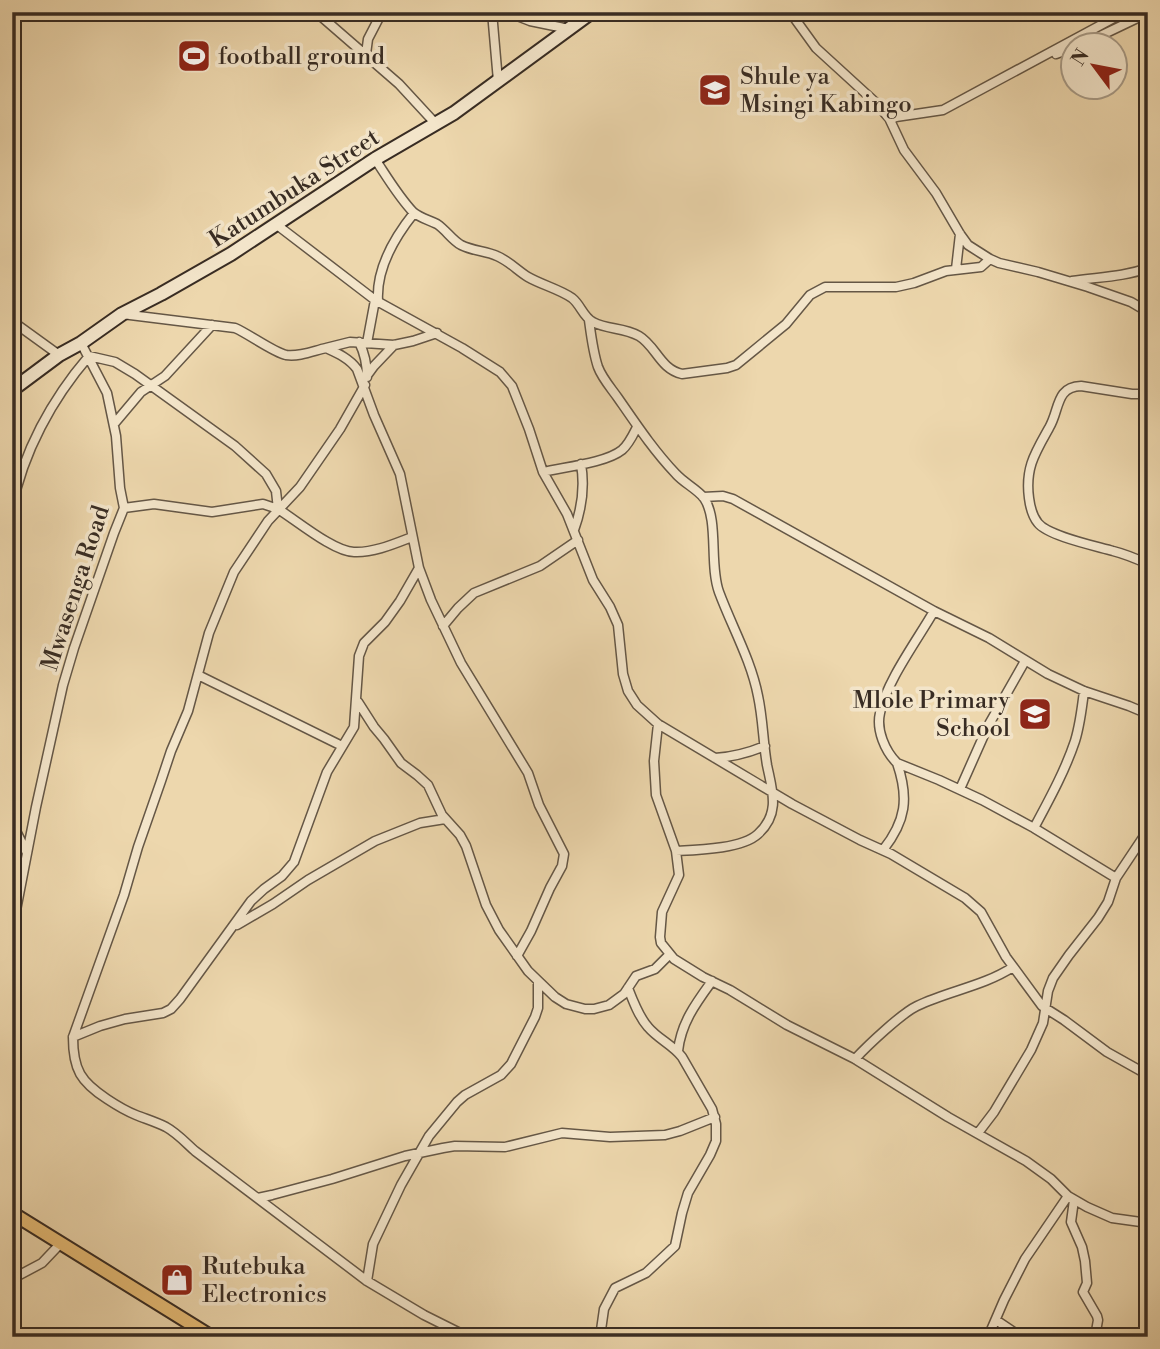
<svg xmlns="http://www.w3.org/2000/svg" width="1160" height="1349" font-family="'Libre Bodoni',serif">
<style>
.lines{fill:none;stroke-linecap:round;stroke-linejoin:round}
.minor-casing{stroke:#655746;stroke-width:11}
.secondary-casing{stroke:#382c23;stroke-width:16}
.primary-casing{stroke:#382c23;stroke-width:16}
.minor{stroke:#f3e5ca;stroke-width:8}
.secondary{stroke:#f3e5ca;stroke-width:12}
.primary{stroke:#e6bc76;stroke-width:12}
.labels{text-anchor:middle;stroke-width:7;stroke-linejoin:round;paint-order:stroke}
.poi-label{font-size:24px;fill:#382c23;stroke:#f3e5ca;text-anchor:start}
.street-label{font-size:24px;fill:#382c23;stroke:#f3e5ca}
</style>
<rect width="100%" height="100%" fill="#edd7ad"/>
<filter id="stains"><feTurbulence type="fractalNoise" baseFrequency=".00286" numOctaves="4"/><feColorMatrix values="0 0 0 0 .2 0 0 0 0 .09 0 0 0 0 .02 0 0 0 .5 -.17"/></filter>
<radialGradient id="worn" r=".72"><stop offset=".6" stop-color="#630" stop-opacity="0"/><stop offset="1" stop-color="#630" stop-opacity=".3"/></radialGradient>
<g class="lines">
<defs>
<path id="minor" d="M316,12L399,84L435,123
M492,12L498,81
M507,12L530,21L569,29
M790,12L816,48L874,101L889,118L904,150L936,193L960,234L968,245L990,259L999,263L1038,272L1088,287L1131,302L1148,312
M12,22L22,12
M1079,46L1148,13
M366,54L368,39L382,12
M1056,54L1072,48
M889,118L943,110L1125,12
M375,159C387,177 398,196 413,212C420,218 429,220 437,224C446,230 452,240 461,245C473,251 486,251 497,256C509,261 518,271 528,277C542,285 559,289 572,298C581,305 583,317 593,322C608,330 623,327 639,336C656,346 660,369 682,374L727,368L736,365L786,324L810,295L825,287H896L914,283L946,271L981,267L990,259
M277,225L375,300L462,348L500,372L512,386L529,429L543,472L567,514L593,580L610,607L618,625L623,674L628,691L637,705L658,724L792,804L860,840L891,854L965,898L981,912L1006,957L1042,1006L1064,1020L1107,1052L1148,1075
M956,269L960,234
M1072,281C1098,277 1123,277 1148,268
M378,301C376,268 394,238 414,213
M122,314L235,328C249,334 273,352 286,355C299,357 313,351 326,348C337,353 349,358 357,369L374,415L400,474L419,568L431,600L461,663L528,773L539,805L564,854L562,866L550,888L531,931L517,956
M589,320C591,335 593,352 598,367C602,378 611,388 618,398C636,424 654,451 676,474C684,483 697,489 704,498C719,520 709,565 719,592C732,627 751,660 758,696C763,719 763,742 767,765C772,790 781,813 758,834C742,849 697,850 676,851
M12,321L59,355
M359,342C365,354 367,364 367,377
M367,343L375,300
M326,348L350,342L394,345L413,341L437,333
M363,381L374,366L394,345
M365,385L340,429L300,487L268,521L234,572L209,633L188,711L171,751L161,781L138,847L124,895L73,1037C73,1070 81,1082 107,1099C116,1105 126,1111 136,1115C146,1119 156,1122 166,1127C177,1133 186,1143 195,1151L367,1281L424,1315L468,1337
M1148,394H1132L1081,386C1055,387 1060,410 1049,428C1035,453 1025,468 1029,498C1030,506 1033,517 1038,523C1048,536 1096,546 1113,551C1125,554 1137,559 1148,564
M114,424L141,392L165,376L212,325
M543,472C564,467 606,463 622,450C629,444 633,435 637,427
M703,497L723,496L733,499L934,611L989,638L1048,674L1084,691L1129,706L1148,714
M12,508C23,452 52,399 89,356L115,362L135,374L235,446L266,474L276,491L278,509
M124,508L154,504L212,512L263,504L278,509C296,520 334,552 354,552C373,553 394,544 412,537
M574,530C582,508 585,487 581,464
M934,611C918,639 886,682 880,713C876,730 885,751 897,763L939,780L982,800L1034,828L1116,878
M443,626L458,608L474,593L540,566L578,540
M198,675L342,746
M358,702L374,727L384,739L401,763L417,775L428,785L442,815L460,835L466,846L486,905L499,930L528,971L555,997L566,1004L585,1009H594L609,1005L624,994L636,976L655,969L670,954
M658,724L654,761L656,795L676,851L679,875L662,912L660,937L661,943L674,959L703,977L730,990L787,1025L855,1059L948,1117L1026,1161L1051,1179L1068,1196L1087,1207L1112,1218L1148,1223
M715,758C733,757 748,753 765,746
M960,789L988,726L1025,661
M12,823L27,853
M1034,828C1049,800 1065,771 1075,741C1080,725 1082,708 1084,691
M883,850C906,821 909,798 897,763
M237,925L273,904L308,880L375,841L420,823L445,819
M12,931L36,807L63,685L74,648L114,533L124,508L120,488L116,436L107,393L81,343
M73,1037L100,1026L125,1019L163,1013L171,1009L180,999L251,901L264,889L282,876L294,862L327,772L354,727L359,656L364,643L385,622L400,601L419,568
M678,1051C681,1023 696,1003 712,981
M855,1059C868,1045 902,1013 917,1006C948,991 984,986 1013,967
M978,1133L994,1112L1031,1050L1043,1023L1048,991L1053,978L1069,955L1098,918L1108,902L1116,878L1148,830
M258,1198L272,1195L332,1179L405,1156L443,1148L455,1146L505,1147L562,1133L610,1137L665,1135L680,1131L715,1117
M1074,1200L1071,1222L1082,1247L1085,1261L1087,1283L1083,1292L1097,1316L1098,1320L1095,1337
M12,1279L42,1263L61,1243
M367,1281L373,1244L401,1185L429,1136L457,1102L465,1095L501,1075L511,1064L535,1017L538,1008V982
M996,1320L1021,1337
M600,1337L604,1309L615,1288L646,1273L675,1246L682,1213L688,1193L710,1155L716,1141V1124L712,1109L682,1057C673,1045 658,1039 648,1027C639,1017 633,1001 628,988
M988,1337L1004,1300L1025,1259L1068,1196"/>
<path id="secondary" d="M12,390L59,355L81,343L122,314L161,294L231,254L375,159L454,113L592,12"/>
<path id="primary" d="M12,1213L212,1337"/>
</defs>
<use href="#minor" class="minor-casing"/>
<use href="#secondary" class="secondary-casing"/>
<use href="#primary" class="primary-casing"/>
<use href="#minor" class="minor"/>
<use href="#secondary" class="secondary"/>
<use href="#primary" class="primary"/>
</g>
<defs>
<symbol id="stadium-square" viewBox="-11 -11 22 22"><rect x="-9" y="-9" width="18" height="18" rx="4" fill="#8f2418" stroke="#f3e5ca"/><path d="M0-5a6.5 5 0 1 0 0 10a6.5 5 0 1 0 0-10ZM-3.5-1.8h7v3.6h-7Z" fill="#fff"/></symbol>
<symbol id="school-square" viewBox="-11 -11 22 22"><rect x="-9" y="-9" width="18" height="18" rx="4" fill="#8f2418" stroke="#f3e5ca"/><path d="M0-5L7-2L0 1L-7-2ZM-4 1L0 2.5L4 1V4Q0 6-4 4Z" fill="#fff"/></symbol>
<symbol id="shop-square" viewBox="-11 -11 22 22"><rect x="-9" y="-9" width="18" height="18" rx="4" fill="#8f2418" stroke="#f3e5ca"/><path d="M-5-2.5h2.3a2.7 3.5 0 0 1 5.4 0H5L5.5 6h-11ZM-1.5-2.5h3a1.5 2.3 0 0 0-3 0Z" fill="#fff"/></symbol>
</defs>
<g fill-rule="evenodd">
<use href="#stadium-square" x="175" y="37" width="38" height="38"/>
<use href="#school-square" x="696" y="71" width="38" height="38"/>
<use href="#school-square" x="1016" y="695" width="38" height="38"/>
<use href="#shop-square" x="158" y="1261" width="38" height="38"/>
</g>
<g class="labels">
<g class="poi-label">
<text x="218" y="64">football ground</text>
<text x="740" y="84">Shule ya<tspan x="740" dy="28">Msingi Kabingo</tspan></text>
<text x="1010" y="708" text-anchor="end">Mlole Primary<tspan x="1010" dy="28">School</tspan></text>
<text x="202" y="1274">Rutebuka<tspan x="202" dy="28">Electronics</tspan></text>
</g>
<g class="street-label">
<text transform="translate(294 188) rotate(-33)" y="8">Katumbuka Street</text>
<text transform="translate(75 588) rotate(-72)" y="8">Mwasenga Road</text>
</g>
</g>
<rect width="1160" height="1349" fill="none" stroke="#edd7ad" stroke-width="42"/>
<rect x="14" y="14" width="1132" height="1321" fill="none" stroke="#382c23" stroke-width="3.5"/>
<rect x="21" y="21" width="1118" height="1307" fill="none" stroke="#382c23" stroke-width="2"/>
<g transform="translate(1094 66) rotate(302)"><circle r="33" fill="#f3e5ca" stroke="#a89b87" stroke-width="2"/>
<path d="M0-5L12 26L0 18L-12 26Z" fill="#8f2418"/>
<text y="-10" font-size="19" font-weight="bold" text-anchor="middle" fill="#382c23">N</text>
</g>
<rect width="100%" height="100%" filter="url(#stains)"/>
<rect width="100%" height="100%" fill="url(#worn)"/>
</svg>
